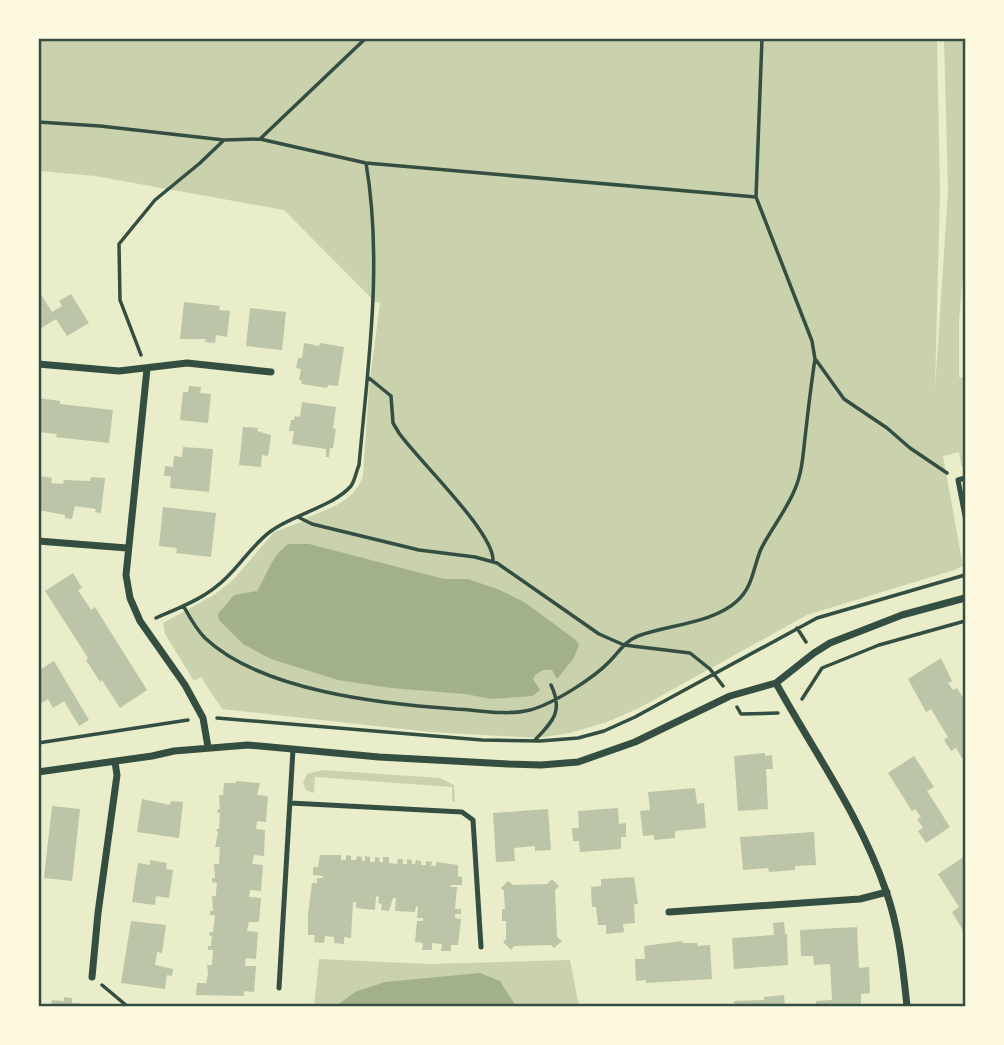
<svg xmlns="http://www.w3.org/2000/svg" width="1004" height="1045" font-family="Lora,serif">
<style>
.green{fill:#cad2ad}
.water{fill:#a3b18a}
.building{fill:#bcc5a7}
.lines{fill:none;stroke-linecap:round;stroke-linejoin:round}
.path{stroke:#344e41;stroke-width:3.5}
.service{stroke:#344e41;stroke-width:5}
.minor{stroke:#344e41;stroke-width:7}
.neatline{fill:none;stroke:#344e41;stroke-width:2.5}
</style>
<rect width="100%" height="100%" fill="#e9edc9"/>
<path class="green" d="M38,39H937L940,192L935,389L948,191L944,39H965V253L959,321V377L965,378V470L961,465L959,452L943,456L963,566L954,570L807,615L639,708L607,722L570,733L537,738L430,732L222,709L201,677L194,681L165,634L163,623L214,595L234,579L274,532L304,521L306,518C330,508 354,502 363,476L369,386L380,303L375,302L284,210L95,176L39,171Z
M323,770L440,778L454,785L455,802L452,801V787L315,777L314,793L306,790L303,783L307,774Z
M319,959L429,964L570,960L579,1006H314Z"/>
<path class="water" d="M288,544H309L444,579H468L500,590L524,602L576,640L579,645L574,658L557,679L552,670C544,669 536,672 533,679L540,690L533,696L492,699L465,694L391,688L338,680L271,659L243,644L219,620L218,614L234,595L257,591C268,573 271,557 288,544Z
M480,973L500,981L516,1006H336L355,992L385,982Z"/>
<path class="building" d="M38,290L52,312L62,306L59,301L71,294L89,323L67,336L56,319L38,330Z
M184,302L220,306L219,310L230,311L227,337L216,335L215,343L205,342L206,339H180Z
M250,308L286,312L282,350L246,346Z
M304,343L319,346L320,343L344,347L338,386L328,385L327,388L301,384L302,381L299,380L301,369L296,368L298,358H302Z
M189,386L201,387L200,393L211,394L208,423L180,420L183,392H188Z
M38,398L60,401V404L113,410L109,443L56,437L57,434L38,432Z
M302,402L336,407L333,428L336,429L333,448H330L329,457H326V449L292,444L294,431H289L291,420H294L295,416L300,417Z
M243,427L258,428L257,431L271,435L268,456L262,455L261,467L239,465Z
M183,447L213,449L209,492L170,488L171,476H164L165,466L173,467L174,456L182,457Z
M40,476L52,478L51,483L63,484L64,480L90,481L91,477L105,478L101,513L95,512L96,509L75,506L72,519L65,518V515L38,510Z
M163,507L216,513L211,557L176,553L177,548L159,546Z
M73,573L82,588L78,590L91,610L95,607L147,690L120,708L102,680L100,682L86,660L88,658L45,591Z
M941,658L952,681L948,683L953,690L957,688L965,701V757L962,758L956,748L951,751L944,740L948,737L931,709L926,712L908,679Z
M54,661L89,720L79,726L64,701L53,708L48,699L38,705V671Z
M765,753V756L772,755L773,769H766L768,809L738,811L734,756Z
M914,756L934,787L927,791L950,827L926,843L918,831L923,828L917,819L921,817L915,809L912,811L888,773Z
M236,781L260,783L257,795L268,796L266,822L257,821L256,829L265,830L264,856L254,855L252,864L263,865L261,891L250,890L249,897L261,898L259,922H249L247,930V931L258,932L256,959L246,958L245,966H256L254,992L244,991V996L196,995L197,983H206L208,974L207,965H212L213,950H208V946H211L212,936L209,935L210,932H213L215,915H210V911H213L212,896H216V892L217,883L212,882V878H215L214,864H219L220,847H215L218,833L216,829H219L220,813H217L218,809H220L219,795H223L224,783H236Z
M695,788L697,804L704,803L706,828L675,831V838L654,840V835L643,836L640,811L650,810L648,792Z
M142,799L170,805L171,801L183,802L179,838L137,832Z
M52,806L80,809L72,881L44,878Z
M618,808L619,824L626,823V837H621V849L580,852L579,841H573L572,828H579L578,811Z
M548,809L551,850L535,851V846L514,848L515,861L496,862L493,813Z
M814,832L816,865L795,866V870L769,872L768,868L743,870L740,837Z
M320,855H341V860H346V855L351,856V860H356L357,856L362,857V861H365V856L370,857V862H375V857L380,858L379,862H383V857H389V863L397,864L398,859H403V864H407V859L412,860V864H415L416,860L421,861V865H426V861L432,862L431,866H436V862L458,865V876L462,877V885H451V887H457L455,909H461V914H455V918L461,919L458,945H451V951H441L442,944L432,943V950H422L423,943L415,942L417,921H423V918H417L418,907L416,906L415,912L395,911L396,898H393L389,911L381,910L382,904L378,903L379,897L376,896L375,910L356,908V902H353L351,938L344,937V944L334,943V937L325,936L324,943L314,942L315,935H308V914L312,883H317V878H323V876L313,875V867H318Z
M965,856V934L952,912L959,907L938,874Z
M150,860L167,863L166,869L173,870L169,898L156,896L155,905L132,902L138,863L150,865Z
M634,877L638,904H634L635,923L623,924L624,932L606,934V925H598L596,907H592L591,887L601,886V879Z
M552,879L559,886L555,890L557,937L562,941L554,948L551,945L514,946L511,950L503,942L506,939V921H502V909H505L504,891L501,888L508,881L513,885L547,884Z
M131,921L166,925L162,953L157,952L155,965L173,969L172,976L167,975L165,989L121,983Z
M784,922L785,934H787L788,965L734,969L732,938L774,935L773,923Z
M857,927L859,968L869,967L870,993L861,994V1006H816V1001L832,1000L830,964L814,965L813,956H801L800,930Z
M682,941L683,943H697L698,946L710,945L712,979L646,983V980L636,981L635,959H645L644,946Z
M784,995L785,1006H734V1001L764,1000V997Z
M64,997L72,998V1003H79V1006H51L52,1000L64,1001Z"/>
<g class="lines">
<path class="path" d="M38,122L100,126L224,140
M260,139L366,163L756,197
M141,355L120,300L119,244L155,200L200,163L224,140L260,139L366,38
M816,360L844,399L887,428L910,448L947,473
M369,378L391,396L393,423L399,433C417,459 495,533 493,561
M298,517L312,524L419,550L475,557L497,563L599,634L624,645L690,653L710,669L723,686
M184,607C190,618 196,629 205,638C261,691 382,704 456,709C479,710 507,716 530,710C553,704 594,678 610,661C619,652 625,641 638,636C667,625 714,623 737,601C753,587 753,568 761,549C771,529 786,511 795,489C802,473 803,455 805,438C808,411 811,385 815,359L812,341L756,197L762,38
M156,618C181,607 206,598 226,578C242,563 253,544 271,531C292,515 334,506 351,486C355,480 356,472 359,465C368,365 383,263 366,163
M797,628L806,642
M802,699L822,668L879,645L965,621
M737,707L741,714L778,713
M217,718L482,740L540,741L578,738L604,731L635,717L817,618L965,575
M534,741C552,722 564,712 551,685
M38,743L188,720
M102,985L127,1006"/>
<path class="service" d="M965,478L958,480L965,516
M290,803L462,812L473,820L481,947
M279,988L293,749"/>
<path class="minor" d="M38,364L119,371L187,363L271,372
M147,369L126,575L130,598L140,621L185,685L203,718L208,747
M38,541L127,548
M776,683C814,752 860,815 886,891C899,927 903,969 907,1006
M38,772L152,756L174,751L248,745L379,757L508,764L541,765L578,762L635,742L730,696L776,683L814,653L830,643L902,615L965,598
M669,912L860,899L887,892
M92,977L98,913L117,775L115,762"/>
</g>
<rect width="1004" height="1045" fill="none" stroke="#fefae0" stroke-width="80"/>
<rect x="40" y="40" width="924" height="965" class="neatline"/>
</svg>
